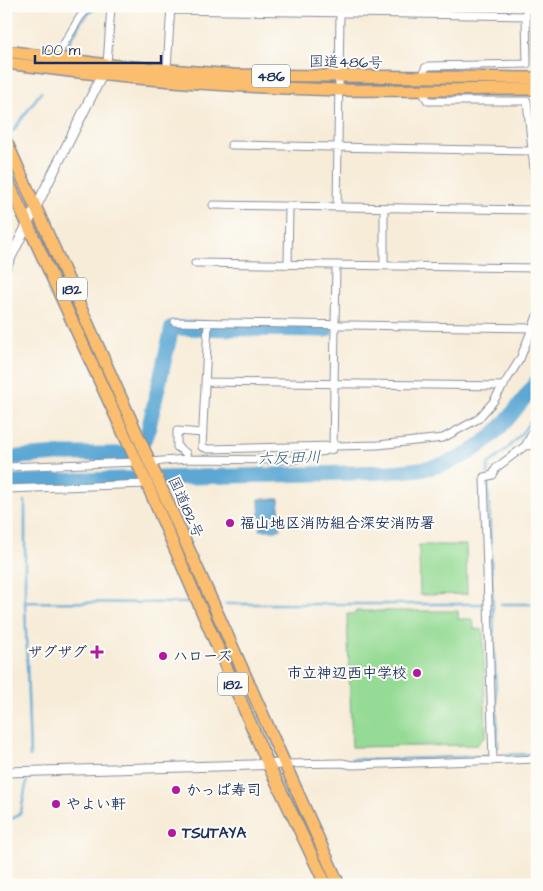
<svg xmlns="http://www.w3.org/2000/svg" width="543" height="891" font-family="'Architects Daughter','Klee One',sans-serif">
<style>
.green{fill:#96db95;stroke:#58857a}
.water{fill:#5ba7d4;stroke:#3b6b99}
.lines{fill:none;stroke-linecap:round;stroke-linejoin:round}
.stream{stroke:#5ba7d4;stroke-width:2.5}
.river{stroke:#5ba7d4;stroke-width:15}
.service-casing{stroke:#898e9b;stroke-width:5.5}
.minor-casing{stroke:#898e9b;stroke-width:9}
.tertiary-casing{stroke:#898e9b;stroke-width:11}
.trunk-casing{stroke:#898e9b;stroke-width:14}
.service{stroke:#fff;stroke-width:3}
.minor{stroke:#fff;stroke-width:7}
.tertiary{stroke:#fff;stroke-width:9}
.trunk{stroke:#fbbd6e;stroke-width:11}
.poi-dot{fill:#b5179e;stroke:#fdfcf7;stroke-width:2}
.labels{text-anchor:middle;stroke-width:4;stroke-linejoin:round;paint-order:stroke}
.shield{fill:#fdfcf7;stroke:#5f6c8c;stroke-width:1}
.shield-label{font-size:14px;font-weight:bold;fill:#1b2f5e}
.street-label{font-size:15px;fill:#1b2f5e;stroke:#fdfcf7}
.poi-label{font-size:15px;font-weight:bold;fill:#1b2f5e;stroke:#fdfcf7;text-anchor:start}
.water-label{font-size:16px;font-style:italic;fill:#315987;stroke:#fdfcf7}
</style>
<rect width="100%" height="100%" fill="#fdfcf7"/>
<filter id="ink" filterUnits="userSpaceOnUse"><feTurbulence type="fractalNoise" baseFrequency=".02" numOctaves="2"/><feDisplacementMap in="SourceGraphic" scale="10" xChannelSelector="R" yChannelSelector="G"/><feConvolveMatrix kernelMatrix="1 2 1 2 8 2 1 2 1" color-interpolation-filters="sRGB"/></filter>
<filter id="wash" filterUnits="userSpaceOnUse"><feTurbulence type="fractalNoise" baseFrequency=".0096" numOctaves="4" result="noise"/><feDisplacementMap in="SourceGraphic" scale="20" xChannelSelector="R" yChannelSelector="G"/><feGaussianBlur stdDeviation="1.12" result="paint"/><feColorMatrix in="noise" values="0 0 0 0 0 0 0 0 0 0 0 0 0 0 0 0 0 1.4 0 .05"/><feComposite in="paint" operator="in"/></filter>
<g filter="url(#wash)">
<rect width="100%" height="100%" fill="#f7ecd8"/>
<path class="green" d="M419,545H466L467,594L420,595Z
M356,611H458V619H473L474,629L483,630L486,735L477,745L352,747L347,614H355Z"/>
<path class="water" d="M259,499H279L280,530H260Z"/>
<g class="lines">
<path class="stream" d="M65,50L82,20L96,7
M13,131L41,92
M25,456V461
M488,474V464C509,450 523,433 537,412
M488,480L498,747
M25,602V501
M225,604H485
M501,604H537
M503,755L537,754
M30,757L25,602L188,603
M352,759L380,760L489,756
M6,818H14L21,812L27,780"/>
<path class="river" d="M6,458L58,454H125L136,452L147,435L172,328L326,330
M6,482L388,472C406,470 425,470 441,465C486,452 511,417 537,381"/>
</g>
</g>
<g filter="url(#ink)">
<g class="lines">
<defs>
<path id="service" d="M534,6L536,75"/>
<path id="minor" d="M171,10L526,16L527,64L429,66L425,68L423,77
M526,16V6
M56,57L80,17L90,6
M107,65L111,6
M167,69L171,6
M421,90L428,101H527L537,198
M231,145L531,151
M213,205L537,210
M337,207L340,14
M384,208V266
M195,263L537,268
M288,265L289,206
M175,322L532,328
M208,323L202,447L208,449L378,445L443,438L478,419L493,402L520,359L537,316
M205,382L504,386
M525,446L537,445
M187,459L186,453L177,447V431L203,433
M150,462L187,459L294,460L302,456L333,449L336,265
M6,467L137,462
M6,489L147,484
M493,761L484,477L493,475L496,468L525,446L537,425
M285,764L342,763L352,765L537,759"/>
<path id="tertiary" d="M6,267L105,69
M6,772L285,764"/>
<path id="trunk" d="M6,51L107,65L233,75L537,78
M6,63C116,78 228,87 339,90C405,91 471,89 537,89
M6,141L339,885
M6,177L147,484L268,764L326,885"/>
</defs>
<use href="#service" class="service-casing"/>
<use href="#minor" class="minor-casing"/>
<use href="#tertiary" class="tertiary-casing"/>
<use href="#trunk" class="trunk-casing"/>
<use href="#service" class="service"/>
<use href="#minor" class="minor"/>
<use href="#tertiary" class="tertiary"/>
<use href="#trunk" class="trunk"/>
</g>
</g>
<g class="poi-dot">
<circle cx="230" cy="523" r="5"/>
<path d="M94.5 644.5h5v5h5v5h-5v5h-5v-5h-5v-5h5z"/>
<circle cx="163" cy="656" r="5"/>
<circle cx="417" cy="673" r="5"/>
<circle cx="176" cy="790" r="5"/>
<circle cx="56" cy="804" r="5"/>
<circle cx="172" cy="833" r="5"/>
</g>
<g class="labels">
<g class="shield">
<rect x="252" y="64.5" width="38" height="23" rx="4"/>
<rect x="57" y="277.5" width="30" height="23" rx="4"/>
<rect x="218" y="672.5" width="30" height="23" rx="4"/>
</g>
<g class="shield-label">
<text x="271" y="81">486</text>
<text x="72" y="294">182</text>
<text x="233" y="689">182</text>
</g>
<g class="street-label">
<text transform="translate(346 62) rotate(1)" y="5">国道486号</text>
<text transform="translate(186 507) rotate(66)" y="5">国道182号</text>
</g>
<g class="poi-label">
<text x="240" y="528">福山地区消防組合深安消防署</text>
<text x="87" y="657" text-anchor="end">ザグザグ</text>
<text x="173" y="661">ハローズ</text>
<text x="407" y="678" text-anchor="end">市立神辺西中学校</text>
<text x="186" y="795">かっぱ寿司</text>
<text x="66" y="809">やよい軒</text>
<text x="182" y="838">TSUTAYA</text>
</g>
<g class="water-label">
<text transform="translate(289 457) rotate(-2)" y="6">六反田川</text>
</g>
</g>
<rect width="543" height="891" fill="none" stroke="#fdfcf7" stroke-width="25"/>
<path d="M35 55v8h126v-8" fill="none" stroke="#1b2f5e" stroke-width="2.5"/>
<text x="42" y="55" font-size="15" fill="#1b2f5e" stroke="#fdfcf7" stroke-width="4" paint-order="stroke">100 m</text>
</svg>
